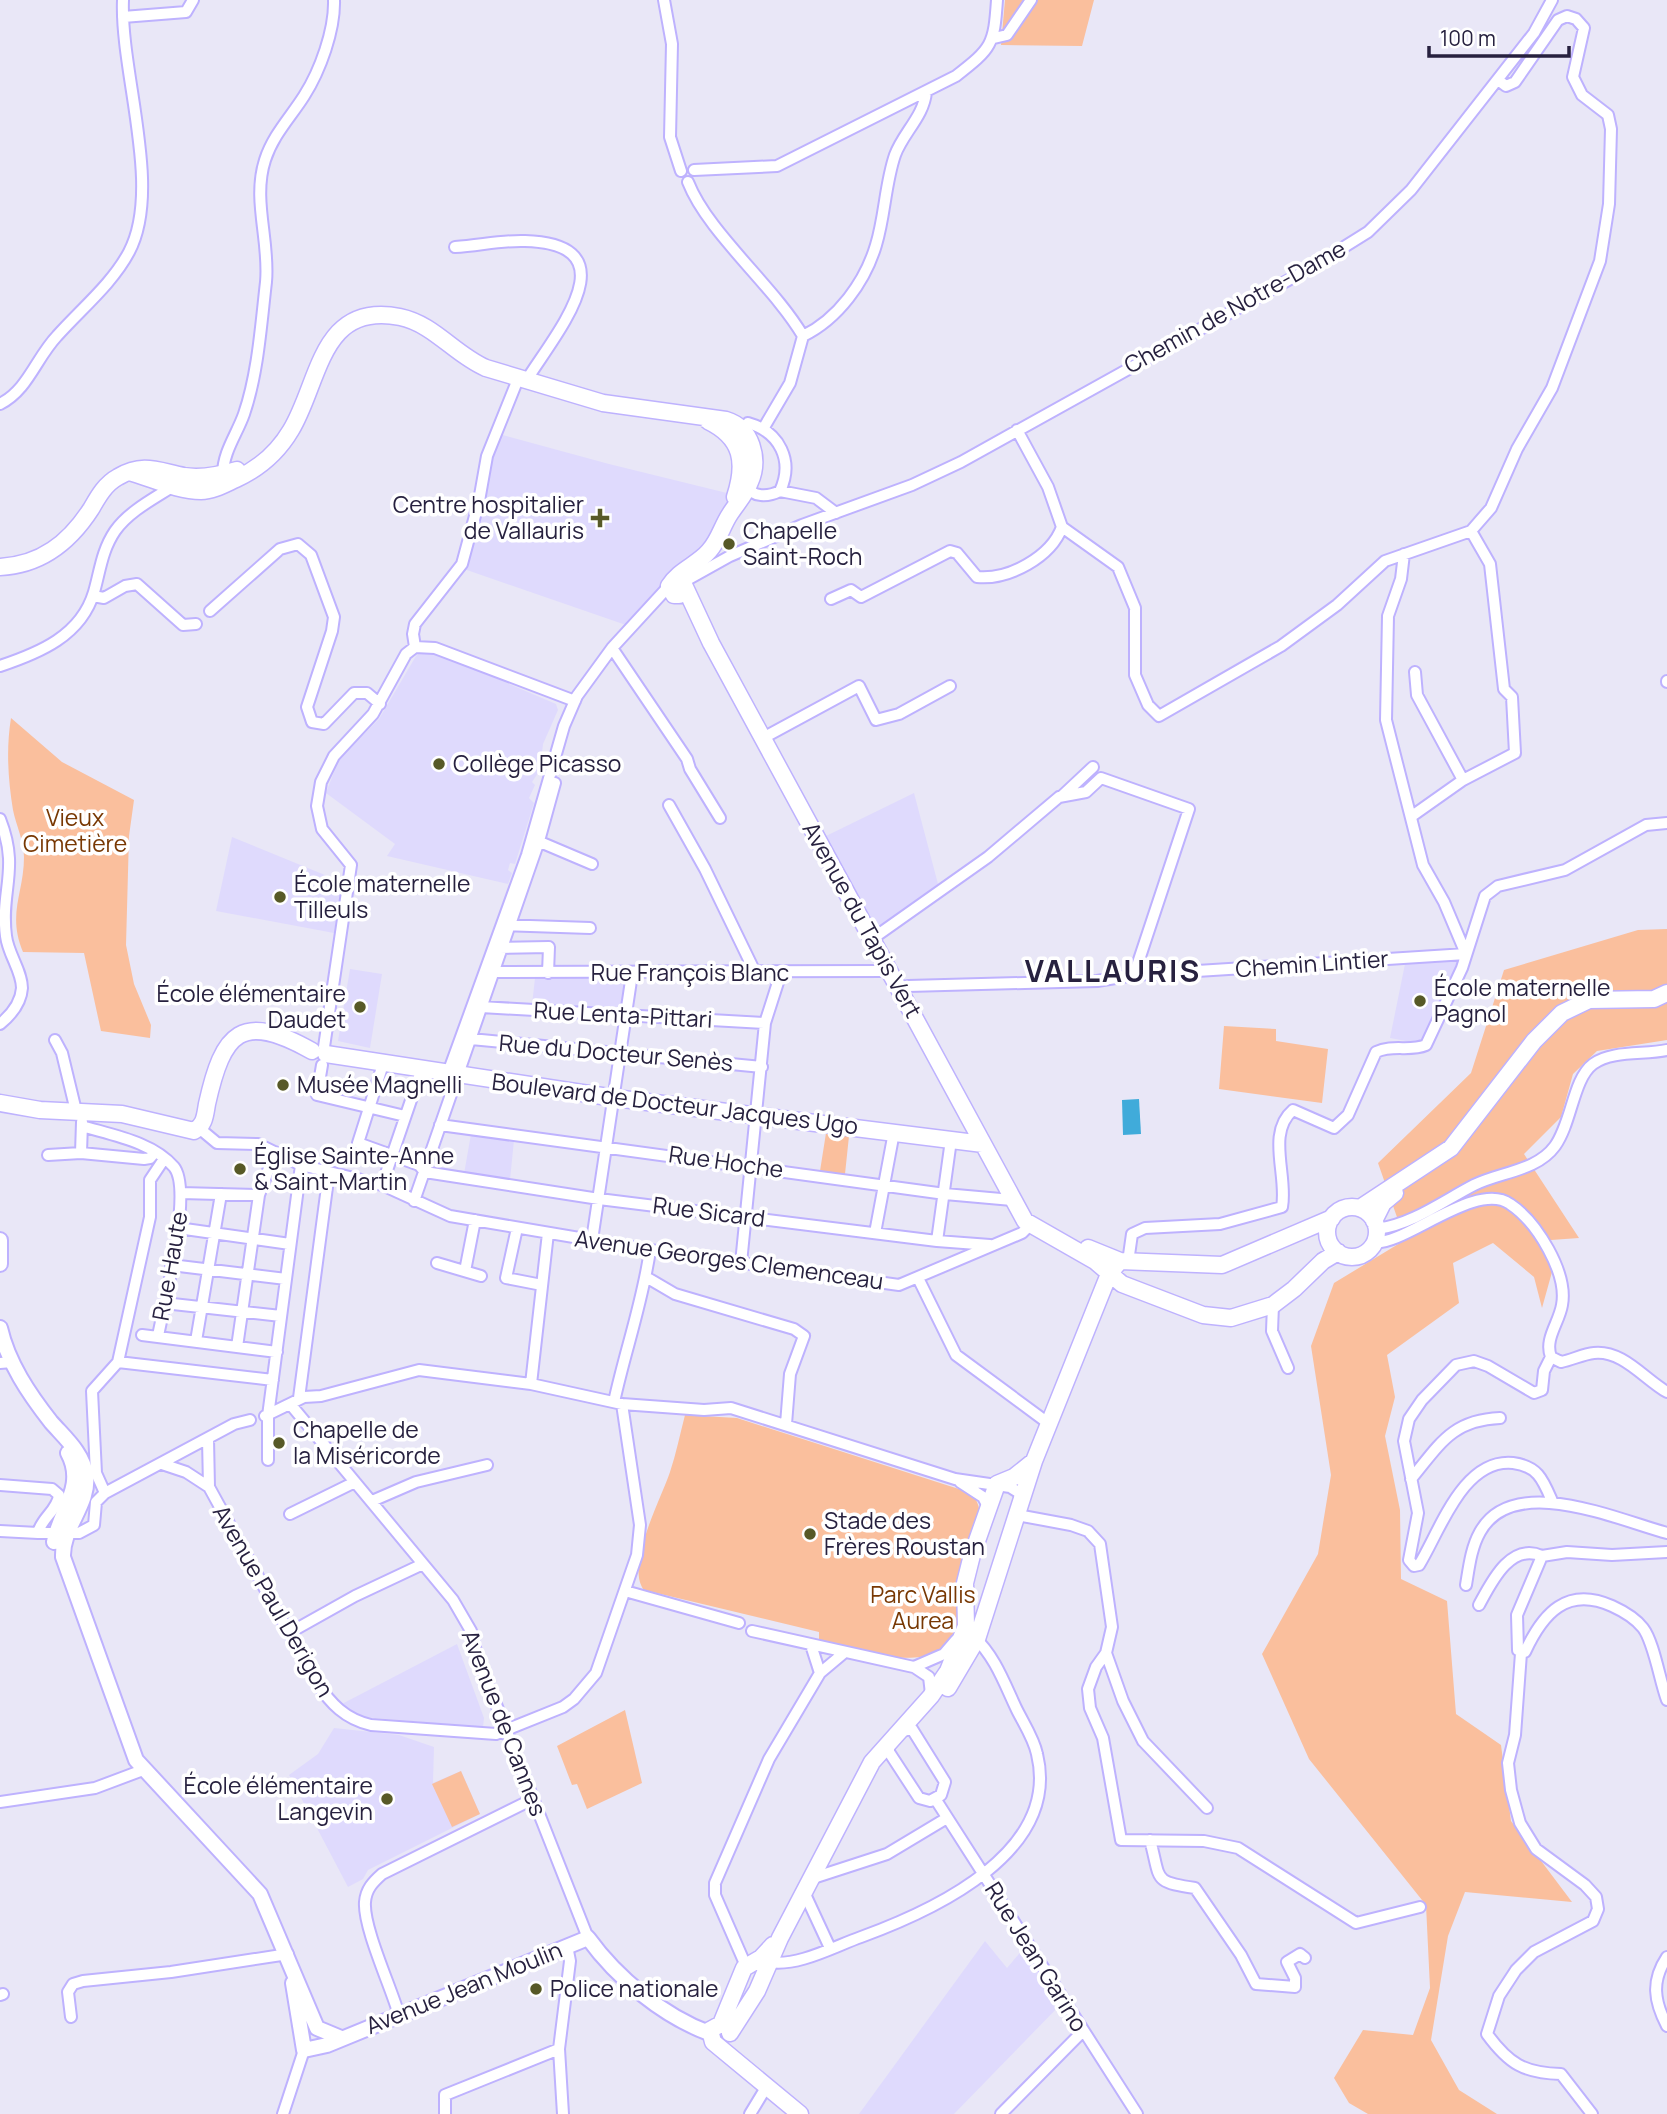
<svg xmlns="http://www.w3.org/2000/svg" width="1667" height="2114" font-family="Manrope,sans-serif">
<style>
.built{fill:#dfdafd}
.green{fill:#fabf9d}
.water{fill:#40abda}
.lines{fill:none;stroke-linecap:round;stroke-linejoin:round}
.minor-casing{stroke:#beb2fe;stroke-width:14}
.tertiary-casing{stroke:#beb2fe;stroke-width:18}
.secondary-casing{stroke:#beb2fe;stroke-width:19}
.minor{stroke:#fff;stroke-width:10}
.tertiary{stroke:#fff;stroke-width:14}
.secondary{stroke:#fff;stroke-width:16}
.poi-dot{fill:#575927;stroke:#fff;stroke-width:2.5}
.labels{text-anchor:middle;stroke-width:7;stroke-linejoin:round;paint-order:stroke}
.street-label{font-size:23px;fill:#27213f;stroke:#fff}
.poi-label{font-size:23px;fill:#27213f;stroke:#fff;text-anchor:start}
.park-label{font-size:23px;fill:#783803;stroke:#fff}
.district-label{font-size:30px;font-weight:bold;letter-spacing:2px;fill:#27213f;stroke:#fff}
</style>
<rect width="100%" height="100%" fill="#e9e7f7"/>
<path class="built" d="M499,434L609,464L731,494L713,533L626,625L464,569L492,450Z
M430,650L556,704L558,710L543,744L540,770L532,782L535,785L529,798L534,803L515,864L510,863L508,870L512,873L508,884L387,856L395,844L326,793L339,759L379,719L416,656L421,651Z
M914,793L938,884L874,931L826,836Z
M232,837L342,882L334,933L216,911Z
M1459,961L1422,1044L1390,1038L1405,964Z
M350,969L382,974L370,1048L338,1041Z
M535,978H628L623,1009L532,1005Z
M471,1134L514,1140L510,1180L464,1174Z
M457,1644L484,1718L483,1727L363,1717L340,1705Z
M334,1728L399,1735L434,1747L433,1783L461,1771L480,1814L368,1870L363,1879L348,1887L289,1775L318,1754Z
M985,1941L1007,1968L1024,1948L1062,2003L954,2114H859Z"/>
<path class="green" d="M1005,0H1094L1082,46L1001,45Z
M11,718L62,762L134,800L129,836L126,945L134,984L151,1025L150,1038L101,1031L84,953L23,952C7,914 24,893 24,857C24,841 16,825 13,810C8,779 6,749 11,718Z
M1667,929V1040L1597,1051L1573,1074L1561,1117L1524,1154L1579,1238L1551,1240L1552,1272L1542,1308L1534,1277L1493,1243L1453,1263L1459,1303L1387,1355L1395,1397L1385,1436L1400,1510L1401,1579L1447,1601L1456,1714L1501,1745L1511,1821L1572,1902L1465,1892L1448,1936L1431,2040L1459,2090L1497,2114H1368L1349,2103L1334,2078L1363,2030L1413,2035L1430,1988L1426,1905L1309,1759L1262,1654L1318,1554L1331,1475L1311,1346L1334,1283L1405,1240L1378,1163L1471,1073L1504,970L1638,930Z
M1224,1026L1276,1029V1041L1328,1049L1322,1103L1219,1089Z
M826,1133L849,1136L845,1174L820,1171Z
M685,1415L737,1418L962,1490L974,1497C987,1514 975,1541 972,1560C968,1579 965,1619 956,1634C928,1679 858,1648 819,1640V1632L644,1590C625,1566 661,1499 670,1472C676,1454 680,1434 685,1415Z
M625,1710L642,1783L587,1809L577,1784L572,1785L557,1746Z
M461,1771L480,1814L452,1827L432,1784Z"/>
<path class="water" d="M1139,1099L1141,1134L1123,1135L1122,1100Z"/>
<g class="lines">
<defs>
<path id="minor" d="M664,0L672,44L670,137L681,171
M123,17L186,12L193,0
M994,38L1007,35L1031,0
M694,170L777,166L956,76C992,48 994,45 997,0
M688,182C708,233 773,285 803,336L790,383L763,429
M455,247C478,246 501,240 525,241C634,244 555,334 526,381
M803,336C838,319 865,282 876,245C885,216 885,184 895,155C903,133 924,116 926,92
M0,404C28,390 36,358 57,336C81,309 112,284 129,252C163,188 120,73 123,0
M1017,430L1048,487L1062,527L1118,567L1135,608V675L1148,705L1159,716L1281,646L1337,605L1385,561L1471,531L1491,508L1517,449L1552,388L1600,261L1609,204L1611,129L1608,115L1582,95L1573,77L1584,28L1576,19L1567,16L1558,20L1515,82L1506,86L1498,80
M741,434L748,423C780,432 794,461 780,491C768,497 753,498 745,485
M223,474C223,452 237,434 244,414C258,373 261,325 266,282C270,241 252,200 265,160C273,135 290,118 304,96C320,71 335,30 334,0
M780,491L816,498L836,513
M1404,554L1401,579L1388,616L1386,720L1423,865L1444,902L1466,954
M687,580L730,556L802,525L912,485L961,462L1312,267L1368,232L1411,190L1534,33L1552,0
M93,596L104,598L125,586L137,584L183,625L196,624
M831,599L851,590L861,597L950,551L957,553L977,577C1009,580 1051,557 1062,527
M210,611L280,549L298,544L311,555L334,617L332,631L307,707L312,722L324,724L354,693H367L380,704
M415,647L413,634L415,624L462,564L479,501L487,456L518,379
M415,647L435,648L575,701
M612,648L687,759L690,769L720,818
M0,666C39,653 81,636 94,592C100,571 102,550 115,531C129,511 155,498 175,485
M1415,672L1417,695L1463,780
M1667,681V682
M763,738L859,686L876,720L899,714L950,686
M1062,796L1093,767
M669,805L705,869L754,970
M1412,816L1463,780L1515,753L1512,697L1504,689L1490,564L1471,531
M0,819C20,870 0,890 6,936C8,954 22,971 22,988C21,1003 11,1015 0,1024
M533,839L592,864
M502,925L590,928
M872,939L988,857L1059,797L1086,792L1101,778L1189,809L1134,975
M500,948L549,947L548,973
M492,972L888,971
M898,989L908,986L1097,981L1134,975L1466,954
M481,1007L765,1023
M471,1039L762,1067
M55,1040L62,1053L76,1111
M324,1047L351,865L322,829L317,806L321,782L334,756L373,714L406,654L415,647
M383,1064L358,1143L419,1165L425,1172L599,1199L937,1241L990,1245
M322,1065L317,1095L405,1116
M448,1073L527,855L564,726L577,696L612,648L669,586
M82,1122L81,1153L144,1159L150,1158L155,1152
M440,1125L945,1194L1012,1200
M82,1126C112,1135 153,1142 174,1167C193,1190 164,1305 158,1336
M199,1128L217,1143L258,1144L301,1165L382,1185L450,1216L650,1250L899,1285L1022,1233L1031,1224
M48,1155L81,1153
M382,1185L422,1068
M181,1193L259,1195L275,1152
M414,1201L539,841L555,783
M178,1228L290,1244
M517,1228L506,1278L542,1285
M1377,1229C1413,1224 1443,1201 1474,1185C1500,1172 1537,1171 1555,1146C1572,1122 1573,1079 1593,1064C1612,1050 1645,1055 1667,1050
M875,1233L894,1132
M592,1240L632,974
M937,1241L951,1140
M1374,1242C1403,1247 1476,1180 1510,1204C1537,1222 1568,1273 1562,1305C1559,1323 1544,1339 1551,1357L1561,1362C1572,1360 1583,1354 1594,1353C1623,1350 1644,1379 1667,1392
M1128,1262L1132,1234L1145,1228L1220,1224L1282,1207C1288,1176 1266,1133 1293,1110L1334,1128L1348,1115L1376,1052C1393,1044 1410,1052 1426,1045L1462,968L1485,896L1498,886L1565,870L1646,825L1667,823
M437,1263L481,1276
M741,1263L765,1023L781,973
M171,1265L286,1279
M465,1271L475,1220
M646,1277L675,1294L794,1329L804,1336L790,1374L786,1424
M918,1278L956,1355L1048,1423
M164,1303L281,1316
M1273,1305L1272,1331L1288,1368
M142,1335L277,1352
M196,1341L221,1194
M237,1347L259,1195
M1551,1357L1544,1371L1542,1390L1534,1393L1488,1366L1474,1361L1456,1365L1422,1400L1409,1419L1404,1441L1418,1513L1409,1560L1414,1566L1419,1565C1440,1531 1463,1458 1513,1463C1538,1466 1543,1480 1552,1501
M118,1362L273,1380
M0,1363L12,1362
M531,1384L548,1233
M299,1398L329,1172
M614,1402C625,1351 643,1301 650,1250
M291,1405L453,1600L471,1631L477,1656L588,1938
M265,1416L304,1397L321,1396L419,1370L531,1384L622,1404L704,1410L731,1408L955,1479L1010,1487L1018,1492L1022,1501
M208,1439L209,1487L316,1682C331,1704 345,1719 371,1725L496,1734L563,1707L574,1699L596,1673L637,1555L640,1525L622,1404
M268,1460V1416L301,1165
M162,1464L186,1472L209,1487
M1411,1479C1440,1444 1452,1420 1500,1418
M960,1482L983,1497L989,1508
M0,1485L52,1489L59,1495C58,1510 41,1518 38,1533H79L94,1525L96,1502L105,1493L234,1424L250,1420
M105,1493L96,1473L92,1391L118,1362L150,1217V1180L164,1159
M372,1501L416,1482L487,1465
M290,1514L355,1482
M1017,1515L1071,1525L1088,1531L1100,1544L1112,1627L1106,1653L1123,1701L1143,1741L1207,1808
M0,1531L38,1533
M1542,1556L1567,1552L1612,1555L1667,1552
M1466,1585C1469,1567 1471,1548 1480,1532C1513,1472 1618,1520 1667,1533
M625,1591L739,1623
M1479,1605C1491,1583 1510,1542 1542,1556L1517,1615L1518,1650L1525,1652C1543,1613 1567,1586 1612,1606C1623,1611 1636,1619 1643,1628C1654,1642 1660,1682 1667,1700
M752,1631L918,1668
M289,1633L355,1596L423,1564
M811,1645L820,1673
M1106,1653L1096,1667L1088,1689L1090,1708L1103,1738L1121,1840L1204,1841L1238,1848L1356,1923L1420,1907
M1521,1653L1515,1735L1508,1763L1511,1790L1520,1823L1536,1849L1585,1885L1596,1897L1598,1909L1593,1921L1534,1952L1516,1970L1499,1996L1487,2034C1509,2064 1524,2073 1561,2074L1592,2114
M914,1667L944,1654L956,1640
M914,1667L929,1677L931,1694
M889,1745V1752L919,1798L930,1801L941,1795L945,1782L912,1729L902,1731
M936,1800L1137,2114
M0,1802L95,1788L143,1770
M1150,1840C1161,1880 1152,1882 1195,1888L1241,1955L1256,1984L1295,1987V1978L1287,1962L1300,1954L1305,1958
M810,1879L887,1854L947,1818
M804,1892L830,1948
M1667,1957C1651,1981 1654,2001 1667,2026
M769,1962C798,1967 835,1946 861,1937C935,1910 1061,1852 1037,1754C1034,1739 1024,1724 1017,1710C1005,1685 995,1656 974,1637
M746,1966L715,1895V1883L769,1759L820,1673L845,1652
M0,1995L3,1994
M399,2015C391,1987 363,1927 365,1902C366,1889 373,1882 382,1874L533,1799
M71,2017L68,1992L73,1984L83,1981L171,1972L288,1954
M283,2114L304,2050
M445,2114V2095L559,2049
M563,2114L559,2049L570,1961L567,1946
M750,2114L767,2086
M1001,2114L1083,2031"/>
<path id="tertiary" d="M0,1240V1264
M0,1328C8,1363 29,1394 51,1422C65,1438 83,1453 86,1475C90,1504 62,1527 63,1557L136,1760L260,1894L317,2028L341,2038
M54,1542C60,1510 86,1486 68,1453
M293,1983L304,2050
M304,2050L327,2045L588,1938C617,1978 663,2016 709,2033"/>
<path id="secondary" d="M708,421C743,438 746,463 735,497
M129,472C151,478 178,491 201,491C213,491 225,484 236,479C258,469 278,452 291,430C320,382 320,301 400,317C434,324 455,355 486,368L603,403L726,420C752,428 760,459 750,482C746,494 737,503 730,514C722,526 719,540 709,551C697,565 679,570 669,586L674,595H679L684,590
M0,567C41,565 69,543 91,509C98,497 105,484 118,477C143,462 158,471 184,476C202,479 220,475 237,470
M684,585L711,643L1025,1221L1095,1261L1122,1284L1203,1315L1231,1318L1273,1305L1294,1289L1323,1261L1338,1252
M326,1054L615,1098L983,1144
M0,1103L40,1110L122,1114L194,1131C205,1125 205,1115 207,1104C223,1032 241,1011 312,1051
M1327 1232a25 25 0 1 1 50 0a25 25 0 1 1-50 0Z
M1360,1208L1451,1148L1534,1041L1562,1013L1589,1000L1654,999L1667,993
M1374,1221L1383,1203L1395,1193
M1088,1248L1120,1261L1222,1265L1332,1218
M948,1688L977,1639L1034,1461L1109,1274L1120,1261
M721,2024L710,2030L713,2042L800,2114
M721,2024L744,1968L761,1958L773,1945
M730,2033L757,1991L780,1938L872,1762L931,1696L948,1671L966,1626L965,1583L972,1555L997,1484L1014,1477L1034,1461"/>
</defs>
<use href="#minor" class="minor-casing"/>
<use href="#tertiary" class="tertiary-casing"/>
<use href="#secondary" class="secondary-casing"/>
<use href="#minor" class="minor"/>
<use href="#tertiary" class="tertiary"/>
<use href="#secondary" class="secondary"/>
</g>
<g class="poi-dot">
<path d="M596.5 507.5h7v7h7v7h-7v7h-7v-7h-7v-7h7z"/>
<circle cx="729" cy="544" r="7"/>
<circle cx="439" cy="764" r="7"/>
<circle cx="280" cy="897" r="7"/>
<circle cx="1420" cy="1001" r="7"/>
<circle cx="360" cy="1007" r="7"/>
<circle cx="283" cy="1085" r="7"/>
<circle cx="240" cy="1169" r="7"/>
<circle cx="279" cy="1443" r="7"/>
<circle cx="810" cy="1534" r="7"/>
<circle cx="387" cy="1799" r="7"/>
<circle cx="536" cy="1989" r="7"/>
</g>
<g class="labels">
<g class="street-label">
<text transform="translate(1235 307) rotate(-29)" y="8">Chemin de Notre-Dame</text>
<text transform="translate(862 920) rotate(61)" y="8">Avenue du Tapis Vert</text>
<text transform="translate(1312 964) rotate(-4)" y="8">Chemin Lintier</text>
<text x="690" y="981">Rue François Blanc</text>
<text transform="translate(623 1015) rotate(3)" y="8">Rue Lenta-Pittari</text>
<text transform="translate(616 1053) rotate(5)" y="8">Rue du Docteur Senès</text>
<text transform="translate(675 1104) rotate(7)" y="8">Boulevard de Docteur Jacques Ugo</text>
<text transform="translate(726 1162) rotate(8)" y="8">Rue Hoche</text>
<text transform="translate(709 1212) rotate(7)" y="8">Rue Sicard</text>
<text transform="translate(729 1260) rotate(8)" y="8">Avenue Georges Clemenceau</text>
<text transform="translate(170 1266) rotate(-80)" y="8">Rue Haute</text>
<text transform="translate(273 1601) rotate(60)" y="8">Avenue Paul Derigon</text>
<text transform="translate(504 1723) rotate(69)" y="8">Avenue de Cannes</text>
<text transform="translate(1036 1957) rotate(58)" y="8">Rue Jean Garino</text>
<text transform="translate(464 1988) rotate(-22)" y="8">Avenue Jean Moulin</text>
</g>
<g class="poi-label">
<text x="584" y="513" text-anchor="end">Centre hospitalier<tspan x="584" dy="26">de Vallauris</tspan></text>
<text x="743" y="539">Chapelle<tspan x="743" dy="26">Saint-Roch</tspan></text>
<text x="453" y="772">Collège Picasso</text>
<text x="294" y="892">École maternelle<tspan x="294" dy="26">Tilleuls</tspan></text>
<text x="1434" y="996">École maternelle<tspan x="1434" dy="26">Pagnol</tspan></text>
<text x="346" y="1002" text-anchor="end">École élémentaire<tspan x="346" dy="26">Daudet</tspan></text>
<text x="297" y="1093">Musée Magnelli</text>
<text x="254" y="1164">Église Sainte-Anne<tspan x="254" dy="26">&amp; Saint-Martin</tspan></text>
<text x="293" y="1438">Chapelle de<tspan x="293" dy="26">la Miséricorde</tspan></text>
<text x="824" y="1529">Stade des<tspan x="824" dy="26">Frères Roustan</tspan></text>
<text x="373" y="1794" text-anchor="end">École élémentaire<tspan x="373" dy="26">Langevin</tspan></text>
<text x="550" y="1997">Police nationale</text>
</g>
<g class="park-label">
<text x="75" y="826">Vieux<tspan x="75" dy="26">Cimetière</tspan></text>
<text x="923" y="1603">Parc Vallis<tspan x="923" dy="26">Aurea</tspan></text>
</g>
<g class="district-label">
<text x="1113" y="982">VALLAURIS</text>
</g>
</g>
<path d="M1429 46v10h140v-10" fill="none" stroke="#27213f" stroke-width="3.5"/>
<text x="1440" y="46" font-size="21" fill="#27213f" stroke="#ffffff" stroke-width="5" paint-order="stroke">100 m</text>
</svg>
